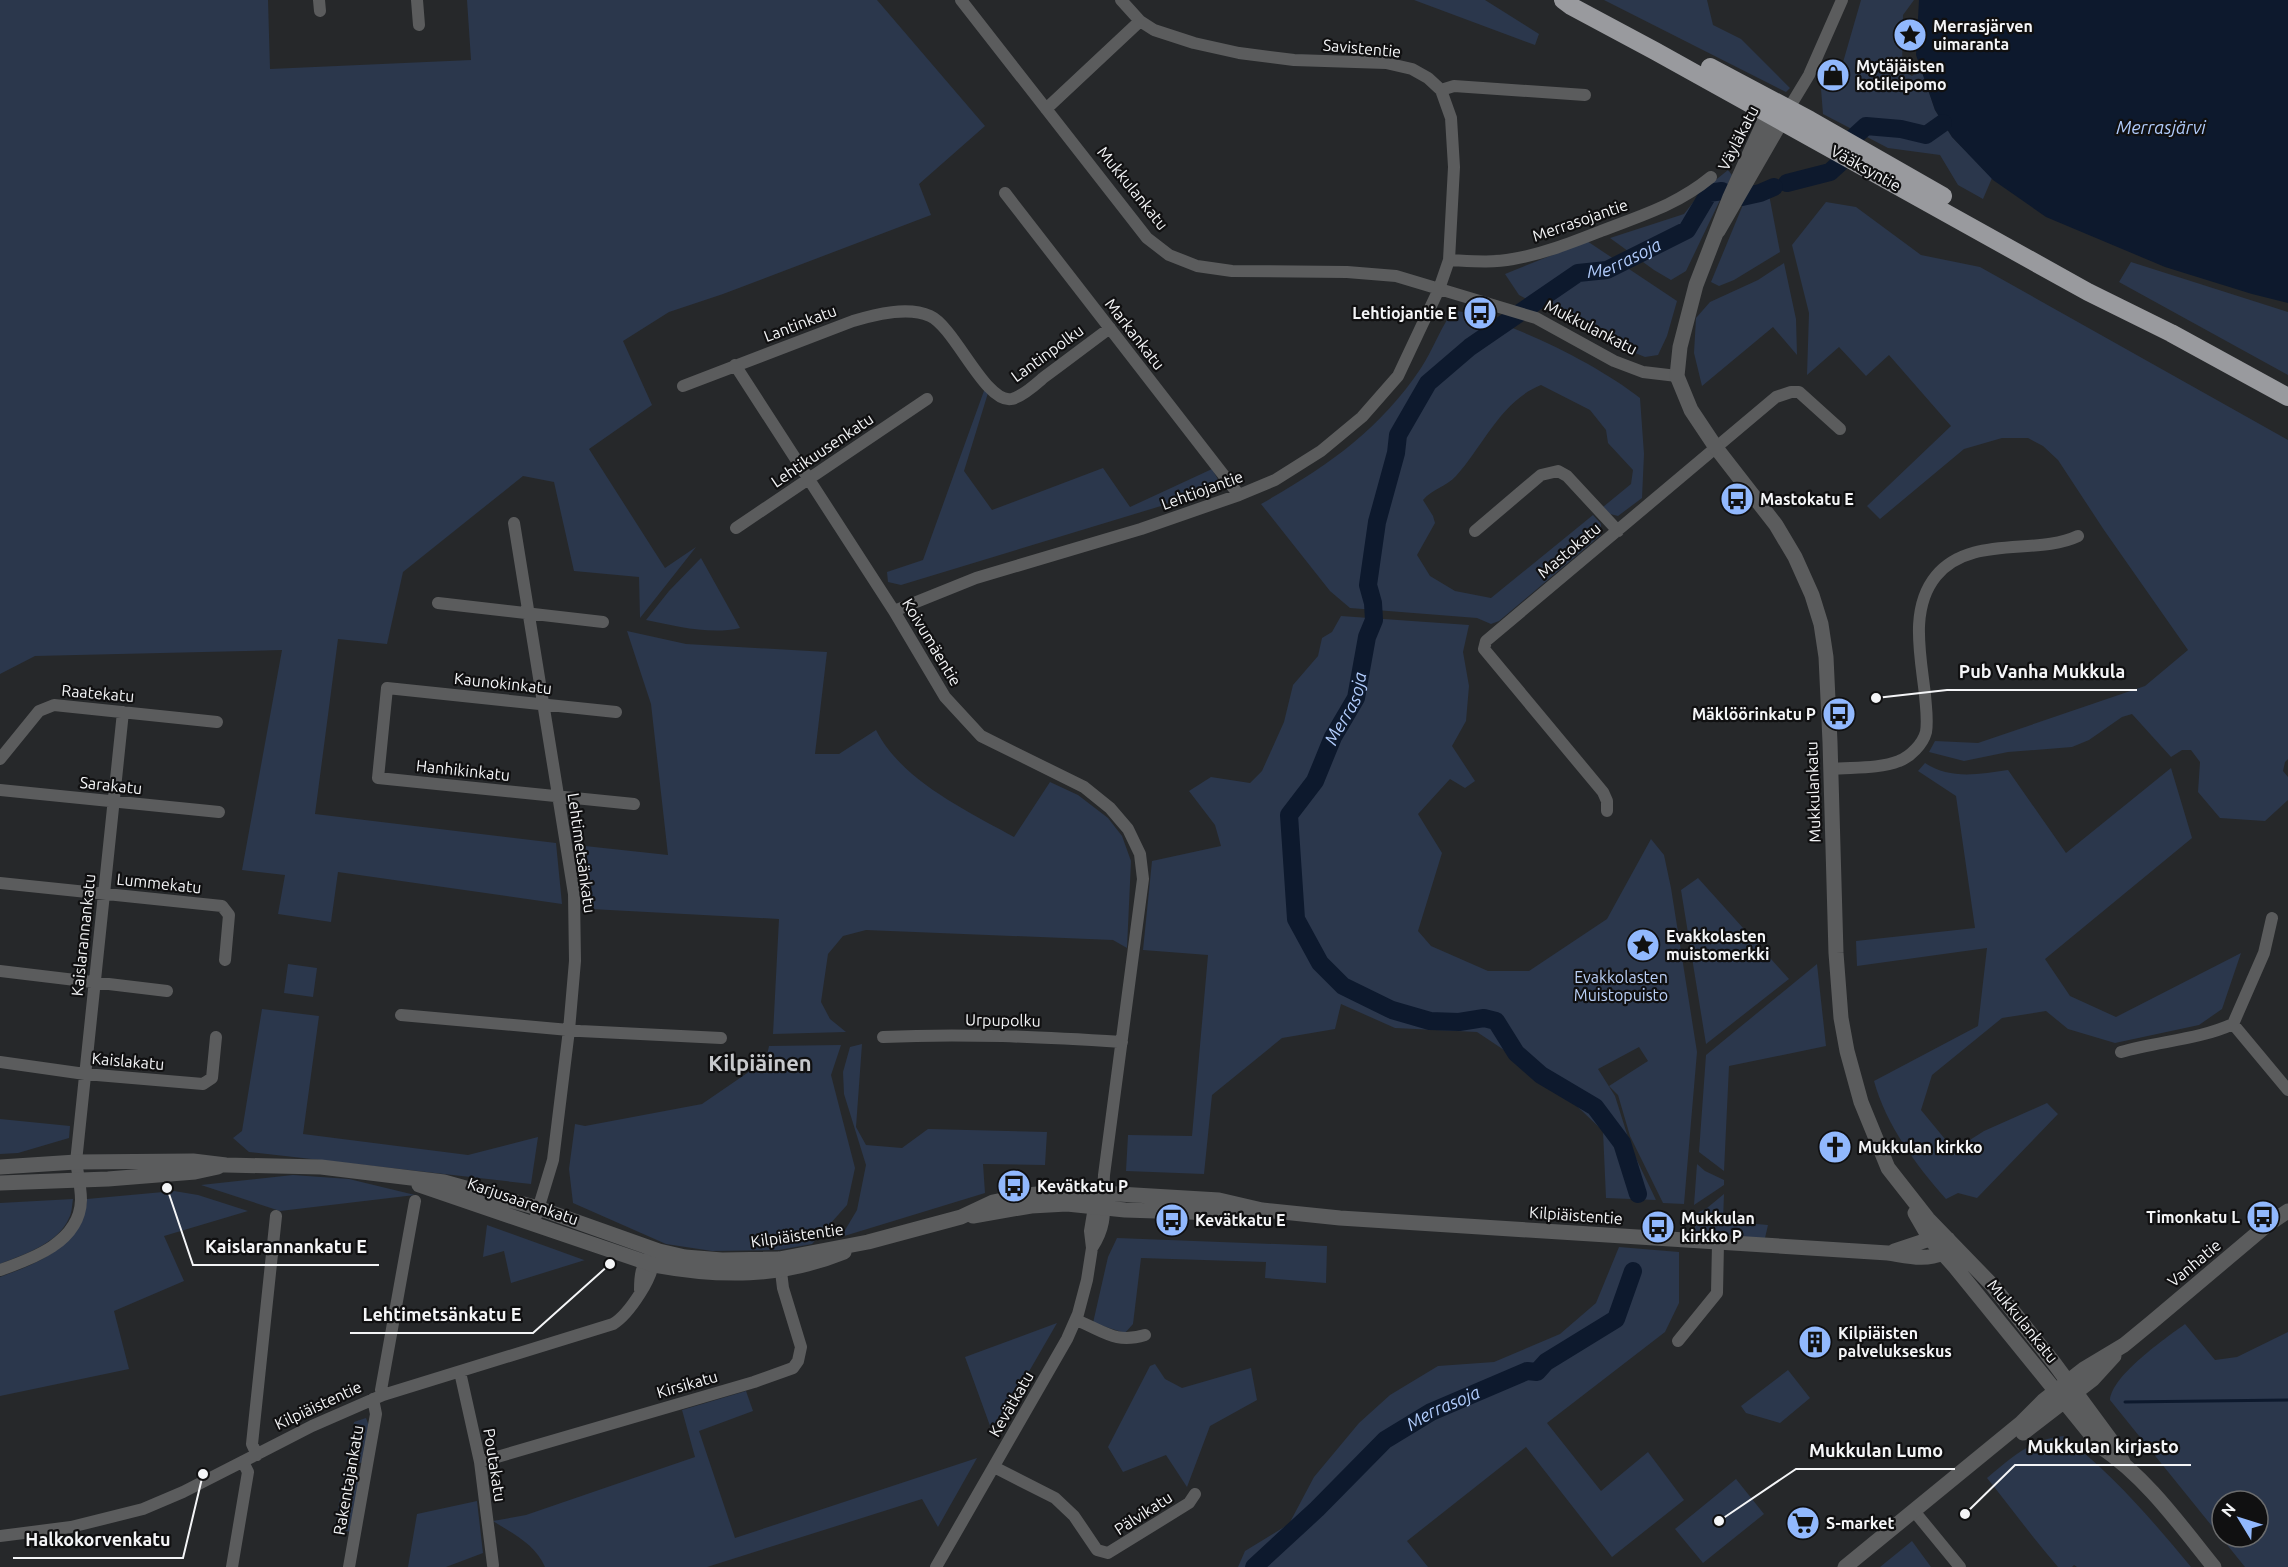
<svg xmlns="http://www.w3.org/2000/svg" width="2288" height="1567" font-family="Ubuntu,sans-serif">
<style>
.green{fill:#2b374c;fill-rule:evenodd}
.water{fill:#0d192d}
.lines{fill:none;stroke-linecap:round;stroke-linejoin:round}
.stream{stroke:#0d192d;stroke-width:3}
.river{stroke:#0d192d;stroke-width:18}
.minor{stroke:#5b5c5d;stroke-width:12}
.tertiary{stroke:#5b5c5d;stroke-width:15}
.trunk{stroke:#999a9e;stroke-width:18}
.labels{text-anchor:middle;stroke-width:4.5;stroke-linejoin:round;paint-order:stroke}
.poi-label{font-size:16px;font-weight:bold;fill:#f4f5f7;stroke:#101011;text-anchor:start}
.street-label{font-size:16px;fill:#f4f5f7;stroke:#101011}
.park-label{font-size:16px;fill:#bbd1f8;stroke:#101011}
.water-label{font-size:18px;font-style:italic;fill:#b1ccfc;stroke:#101011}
.district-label{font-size:22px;font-weight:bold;fill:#c7c9cc;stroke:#101011}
.leader{fill:none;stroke:#f4f5f7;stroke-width:2}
.callout-dot{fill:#f4f5f7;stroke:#101011;stroke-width:2}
.callout-label{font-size:18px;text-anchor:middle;font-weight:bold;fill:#f4f5f7;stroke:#101011;stroke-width:4.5;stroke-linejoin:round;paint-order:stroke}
</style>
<rect width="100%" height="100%" fill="#26282a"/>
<path class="green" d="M0,0H268L270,69L471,60L467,0H877L985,126L919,184L931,215L723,294L669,312L623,341L652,405L589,449L665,568L696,547L640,618L639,577L574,571L554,482L523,476L403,572L387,644L338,639L315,814L556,843L562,904L338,872L331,922L278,914L285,875L242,870L282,650L35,656L0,674Z
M1414,0H1485L1539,34L1535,45Z
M1604,0H1707L1713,25L1741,39L1790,88L1786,92Z
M1861,0H1914L1903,15L1902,69L1912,76L1921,68L1935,110L1952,137L1992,178L1983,199L1958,185L1940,155L1888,148L1823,114L1821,89L1835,90Z
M1728,170L1732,175L1686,271L1671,280L1654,270L1610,238L1684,214L1702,191Z
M1767,184L1780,252L1734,280L1719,286L1711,282L1747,195Z
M1826,202L1856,207L1921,255L1980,267L2288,440V759L2285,762L2283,771L2288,777V800L2265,821L2220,818L2198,792L2200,762L2191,750H2182L2171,757L2132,714L2122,717L2089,740L2072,747L2008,752L1964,761L1929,752L1935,741L1978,743L2145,686L2188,650L2104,530L2058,460L2043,446L2028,438H2002L1964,449L1880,519L1867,506L1951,426L1889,355L1866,376L1839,347L1807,375L1809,313L1792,245Z
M1587,241L1677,301L1667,336L1658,355L1645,357L1606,341L1519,295L1505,274Z
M2131,262L2288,312V375L2119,282Z
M1784,263L1796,319L1797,355L1773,327L1702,386L1694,353L1696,318L1710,302L1758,280Z
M1458,311C1514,323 1595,363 1640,398L1644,454L1642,498L1618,516L1610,514L1603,507L1631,484L1633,470L1608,443L1606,430L1590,410L1541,385C1501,401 1483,446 1456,476C1446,487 1432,489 1423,500L1433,516L1435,523L1417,555L1430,576L1455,591L1491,598L1593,515L1601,524V535L1499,621L1491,624L1477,618L1350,608L1330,591L1261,504C1326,467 1379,431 1421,368C1432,351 1439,332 1450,315Z
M985,388L988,393L964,471L992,510L1103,468L1130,507L1212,469L1220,483L1161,506L901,585L888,582L887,572L923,560Z
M701,558L740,628C710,635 676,626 646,620L669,591Z
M1341,616L1469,625L1463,652L1469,686L1466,721L1452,746L1475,781L1465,788L1450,779L1418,814L1442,853L1418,931L1431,946L1488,971H1529L1607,919L1651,839L1664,855L1671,888L1697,1052L1684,1204L1663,1203L1630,1136L1618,1095L1609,1086L1648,1061L1639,1047L1598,1069L1615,1096L1632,1150L1656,1200L1606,1198L1603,1131L1559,1089L1536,1077L1510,1054L1477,1032L1395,1028L1341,1004L1335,1029L1282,1038L1212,1095L1204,1174L1126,1171L1128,1135L1192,1136L1208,955L1143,950L1152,861L1221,846L1215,825L1189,791L1211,777L1250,783L1262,771L1284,722L1293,685L1318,656L1322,638L1332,632Z
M627,631L686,644L827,652L815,754H839L876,730C901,780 967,811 1014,837L1050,782L1078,795L1108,818L1122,836L1131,861L1127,948L1113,940L866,930L843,936L828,954L821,1002L830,1019L846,1032L773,1034L779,919L591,909L585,846L668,855L651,704Z
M1925,763C1951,780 1979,774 2008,770L2066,853L2171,768L2192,838L2045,959L2070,996L2116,1017L2241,953L2222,1009L2199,1025L2115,1043L2068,1029L2046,1011L2002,1018L1932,1075L1921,1110L1954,1150L1984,1131L2047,1103L2058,1114L1977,1198L1958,1193L1946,1199C1916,1165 1886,1125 1874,1081L1978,1026L1987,948L1857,966L1856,941L1975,928L1956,796L1918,771Z
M1698,878L1789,979L1706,1044L1681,890Z
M288,964L317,968L313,997L284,993Z
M1817,964L1826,1046L1729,1066L1724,1171L1699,1152L1706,1055Z
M262,1009L319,1016L303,1134L468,1155L538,1137L531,1184L249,1152L233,1138L242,1131Z
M862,1044L856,1127L866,1145L902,1148L928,1129L1047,1132L1045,1165L983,1164L985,1193L841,1237L857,1210L866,1165L844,1094L843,1072L850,1047Z
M841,1045L831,1075L855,1168L847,1205L812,1244L779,1250L712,1251L666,1244L573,1203L569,1169L575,1124L585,1126L702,1104L766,1060L769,1046Z
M0,1119L70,1126L69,1138L18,1153L0,1154Z
M1697,1164L1705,1171L1724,1180V1185L1694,1205Z
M293,1175L349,1179L415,1195L280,1211L201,1185Z
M174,1191L198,1195L248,1211L164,1236L184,1281L114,1311L129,1369L0,1396V1277C39,1263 83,1245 87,1199Z
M1724,1194L1723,1221L1768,1225L1765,1238L1695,1234V1214L1707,1208Z
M73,1199C72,1205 72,1213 69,1218C58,1244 24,1254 0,1264V1203Z
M487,1225L584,1260H585L511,1283L504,1251L483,1257Z
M1117,1238L1327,1246L1326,1283L1265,1278L1266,1262L1141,1258L1133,1324L1125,1333L1093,1323L1108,1257Z
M1619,1247L1679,1252V1303L1665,1332L1547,1423L1601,1491L1648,1452L1684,1500L1612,1557L1526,1447L1407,1541L1428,1567H1238L1245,1551L1289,1524L1314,1477L1359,1423L1390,1395L1438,1366L1494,1362L1560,1334L1596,1303Z
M1057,1323L993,1434L965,1357Z
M2185,1324L2215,1360L2237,1357L2288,1332V1567H2245L2110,1400C2112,1375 2166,1338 2185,1324ZM2222,1501H2258V1537H2222Z
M1155,1364L1165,1379L1182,1388L1251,1368L1257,1400L1210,1426L1187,1487L1166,1455L1123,1472L1108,1447L1150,1366Z
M1788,1370L1810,1398L1780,1423L1746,1413L1741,1406Z
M746,1391L753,1411L699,1431L735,1538L977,1458L938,1527L922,1499L707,1567H545C535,1544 513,1534 493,1521L526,1515L695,1457L682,1410Z
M366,1418L370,1429L364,1463L346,1462L354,1422Z
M2063,1436C2111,1472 2153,1521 2191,1567H2077L2074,1565L2072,1567H2058C2033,1538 2011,1508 1987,1478C2011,1458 2031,1439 2063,1436Z
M345,1471L362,1474L350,1532L335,1527Z
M1736,1479L1764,1514L1703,1563L1675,1529Z
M477,1501L483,1553L446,1567H408L417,1514Z
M1912,1541L1931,1567H1880Z"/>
<path class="water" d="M1919,0H2288V303L2252,294L2165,267L2046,217L1993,180L1952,137L1935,110L1916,55Z"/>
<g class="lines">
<path class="stream" d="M2125,1402L2288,1400"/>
<g class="river">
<path d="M1854,137L1866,126L1901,129L1926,135L1943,123"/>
<path d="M1787,183L1830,172L1841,162"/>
<path d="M1742,197L1760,193L1774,187"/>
<path id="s1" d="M1638,1194L1622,1143L1595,1107L1541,1075L1516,1053L1496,1021L1484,1018L1459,1022L1430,1021L1392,1010L1343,986L1320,963L1296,919L1289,815L1315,781L1333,737L1356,698L1367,637L1374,620L1373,603L1368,585L1377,522L1396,453L1398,435L1428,383L1470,347L1578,273L1607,270L1687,230L1709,193L1722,191"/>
<path id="s2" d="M1254,1567L1317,1509L1385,1440L1431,1412L1527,1371L1537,1372L1546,1362L1616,1319L1633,1271"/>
</g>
<path class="minor" d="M319,0L320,11
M417,0L419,25
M961,0L1147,238L1169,255L1197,266L1232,271L1347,272L1396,276L1536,318L1614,361L1643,372L1677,376
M1441,90L1454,86L1585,95
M1789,108L1809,75L1842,0
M1046,109L1140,21
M1005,193L1239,495
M1449,260C1471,261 1492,263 1513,259C1543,254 1573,242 1601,231C1642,215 1677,205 1711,177
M735,365L894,611L945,697L981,736L1084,787L1110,808L1128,829L1140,854L1143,879L1104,1175C1102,1205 1110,1220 1092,1248
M683,386L853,321C876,314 908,306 930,316C955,327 986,405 1012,399C1023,396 1035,385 1043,378C1065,362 1087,345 1110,328
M514,523L574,894L575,961L569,1030L553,1160L536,1216
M736,528L927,399
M1475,531L1541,475L1558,471L1567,476L1618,531
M438,603L603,622
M894,611L976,578L1141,529L1239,495L1275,480L1321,451L1362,417L1398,376L1439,289L1449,260L1454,167L1451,118L1441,90L1428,78L1412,69L1386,63L1294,60L1239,53L1194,43L1154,30L1140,21L1121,0
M616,712L387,688L378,778L634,804
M0,759L39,711L54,705L217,722
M1831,769C1852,767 1879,769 1899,761C1910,757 1923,744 1926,732C1928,720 1926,708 1925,695C1921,657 1909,609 1936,576C1971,534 2036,556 2078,536
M0,790L219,812
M1607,811V801L1603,792L1484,649L1486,641L1776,397L1791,392H1799L1840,429
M0,883L222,906L229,915L225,960
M2272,918L2264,953L2233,1024L2288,1090
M0,971L167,991
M401,1015L580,1031L721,1038
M883,1037C963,1033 1042,1037 1122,1042
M2121,1052C2158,1041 2198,1040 2233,1024
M0,1062L85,1074L203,1084L212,1078L216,1037
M0,1270C32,1259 80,1242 81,1200C81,1188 78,1174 76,1162L123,712
M640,1290C640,1277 641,1265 650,1256
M1076,1320C1104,1331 1115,1344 1145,1335
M1678,1341L1717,1293L1718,1243
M460,1372L480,1462L493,1565
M383,1395L381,1390L415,1201
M257,1455L252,1444L276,1216
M480,1462L754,1382L793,1368L798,1361L801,1347L783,1288L780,1263
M994,1467L1055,1498L1074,1516L1097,1550L1108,1553L1189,1503L1195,1494
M1914,1511L1960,1567
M0,1536L71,1527L143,1509L183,1492L312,1426L383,1395L613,1324C628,1315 656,1275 653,1257
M232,1567L248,1472L243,1462
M349,1567L376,1414L373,1399
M936,1567L1067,1339L1078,1314L1087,1280L1092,1248L1090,1231L1094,1207L1098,1200"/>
<path class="tertiary" d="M1718,231L1789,108L1779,106L1768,113L1730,197L1696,285L1680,347L1677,376L1691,410L1717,449L1776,525L1795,557L1812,595L1821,624L1826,657L1830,742L1836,953L1841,1018L1847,1051L1861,1102L1888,1168L1928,1219L1993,1286L2054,1363L2110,1439L2123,1462
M0,1167L76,1162L193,1161L226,1165L321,1167L444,1182L538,1208L659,1251L685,1257L722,1260L779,1259L868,1242L961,1217L993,1202L1027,1195L1068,1191L1219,1200L1262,1210L1340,1218L1888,1253C1908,1256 1925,1261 1943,1253L1948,1239
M0,1183L108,1179L195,1172L218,1167
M419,1185L654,1265C720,1277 780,1278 844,1252
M1915,1213L1930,1239L1955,1267L2101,1447C2147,1478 2180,1525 2214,1567
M973,1216L1031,1206L1067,1204L1125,1210L1217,1213L1247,1211
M1894,1251L1930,1239H1940
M2023,1433L2093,1379L2114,1356
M1845,1567L2021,1423L2043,1401L2084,1369L2124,1345L2152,1322L2267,1225L2288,1211"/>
<path class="trunk" d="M1563,0L1571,6L1655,51L2088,292L2171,333L2288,397
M1710,67L1810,120L1943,196"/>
</g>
<defs>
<symbol id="sight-disc" viewBox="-11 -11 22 22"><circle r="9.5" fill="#91b8fd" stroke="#101011"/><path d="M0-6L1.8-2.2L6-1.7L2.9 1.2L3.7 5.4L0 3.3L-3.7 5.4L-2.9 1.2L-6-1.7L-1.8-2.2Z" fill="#111"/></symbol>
<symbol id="shop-disc" viewBox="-11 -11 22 22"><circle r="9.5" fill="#91b8fd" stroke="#101011"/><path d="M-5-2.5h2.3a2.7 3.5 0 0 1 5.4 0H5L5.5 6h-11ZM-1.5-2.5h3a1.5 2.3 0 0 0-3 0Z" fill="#111"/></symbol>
<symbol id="bus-disc" viewBox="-11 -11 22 22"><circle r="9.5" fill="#91b8fd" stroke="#101011"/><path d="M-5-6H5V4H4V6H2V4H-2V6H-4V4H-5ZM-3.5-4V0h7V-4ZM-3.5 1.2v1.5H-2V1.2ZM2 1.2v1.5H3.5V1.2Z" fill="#111"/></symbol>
<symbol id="church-disc" viewBox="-11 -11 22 22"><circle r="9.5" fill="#91b8fd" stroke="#101011"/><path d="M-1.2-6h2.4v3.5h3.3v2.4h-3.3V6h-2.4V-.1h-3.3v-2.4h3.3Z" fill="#111"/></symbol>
<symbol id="building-disc" viewBox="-11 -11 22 22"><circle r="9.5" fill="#91b8fd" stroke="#101011"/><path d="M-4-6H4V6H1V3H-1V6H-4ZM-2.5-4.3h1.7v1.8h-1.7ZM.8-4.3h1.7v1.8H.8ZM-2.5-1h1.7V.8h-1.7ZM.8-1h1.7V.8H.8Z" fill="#111"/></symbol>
<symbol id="supermarket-disc" viewBox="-11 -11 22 22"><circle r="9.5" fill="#91b8fd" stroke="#101011"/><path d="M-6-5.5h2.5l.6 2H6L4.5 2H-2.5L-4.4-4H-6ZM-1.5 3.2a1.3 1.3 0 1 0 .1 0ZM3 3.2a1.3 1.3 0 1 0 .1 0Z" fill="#111"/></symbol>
</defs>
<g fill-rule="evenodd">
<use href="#sight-disc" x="1891" y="16" width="38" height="38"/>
<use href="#shop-disc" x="1814" y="56" width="38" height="38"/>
<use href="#bus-disc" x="1461" y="294" width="38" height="38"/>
<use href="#bus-disc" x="1718" y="480" width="38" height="38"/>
<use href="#bus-disc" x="1820" y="695" width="38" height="38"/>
<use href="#sight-disc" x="1624" y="926" width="38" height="38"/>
<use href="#church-disc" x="1816" y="1128" width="38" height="38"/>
<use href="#bus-disc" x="995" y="1167" width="38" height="38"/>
<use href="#bus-disc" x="2244" y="1198" width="38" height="38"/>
<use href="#bus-disc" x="1153" y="1201" width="38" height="38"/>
<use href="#bus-disc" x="1639" y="1208" width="38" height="38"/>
<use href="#building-disc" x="1796" y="1323" width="38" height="38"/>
<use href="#supermarket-disc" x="1784" y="1504" width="38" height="38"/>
</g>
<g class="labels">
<g class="poi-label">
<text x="1933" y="32">Merrasjärven<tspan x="1933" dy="18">uimaranta</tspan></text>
<text x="1856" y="72">Mytäjäisten<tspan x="1856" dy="18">kotileipomo</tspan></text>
<text x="1457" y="319" text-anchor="end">Lehtiojantie E</text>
<text x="1760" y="505">Mastokatu E</text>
<text x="1816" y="720" text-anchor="end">Mäklöörinkatu P</text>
<text x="1666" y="942">Evakkolasten<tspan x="1666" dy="18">muistomerkki</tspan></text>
<text x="1858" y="1153">Mukkulan kirkko</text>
<text x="1037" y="1192">Kevätkatu P</text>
<text x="2240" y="1223" text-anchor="end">Timonkatu L</text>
<text x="1681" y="1224">Mukkulan<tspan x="1681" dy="18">kirkko P</tspan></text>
<text x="1195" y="1226">Kevätkatu E</text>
<text x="1838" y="1339">Kilpiäisten<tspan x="1838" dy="18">palvelukseskus</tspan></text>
<text x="1826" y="1529">S-market</text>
</g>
<g class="street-label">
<text transform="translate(1362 48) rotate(5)" y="6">Savistentie</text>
<text transform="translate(1738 138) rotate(-63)" y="6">Väyläkatu</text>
<text transform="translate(1866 168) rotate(29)" y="6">Vääksyntie</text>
<text transform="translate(1133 188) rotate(51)" y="6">Mukkulankatu</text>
<text transform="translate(1580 220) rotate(-19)" y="6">Merrasojantie</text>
<text transform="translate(800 323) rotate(-21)" y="6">Lantinkatu</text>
<text transform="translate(1591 327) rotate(27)" y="6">Mukkulankatu</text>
<text transform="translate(1135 334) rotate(52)" y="6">Markankatu</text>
<text transform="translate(1047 353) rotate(-36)" y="6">Lantinpolku</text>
<text transform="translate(822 450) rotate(-34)" y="6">Lehtikuusenkatu</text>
<text transform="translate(1202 490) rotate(-20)" y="6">Lehtiojantie</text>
<text transform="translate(1569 550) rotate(-40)" y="6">Mastokatu</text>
<text transform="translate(932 642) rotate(59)" y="6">Koivumäentie</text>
<text transform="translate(503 683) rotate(6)" y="6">Kaunokinkatu</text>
<text transform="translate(98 693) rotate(5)" y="6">Raatekatu</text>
<text transform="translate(463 770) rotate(6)" y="6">Hanhikinkatu</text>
<text transform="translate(111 785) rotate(6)" y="6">Sarakatu</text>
<text transform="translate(1813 792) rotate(-92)" y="6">Mukkulankatu</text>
<text transform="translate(582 853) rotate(82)" y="6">Lehtimetsänkatu</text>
<text transform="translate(159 883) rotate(6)" y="6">Lummekatu</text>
<text transform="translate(83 935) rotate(-84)" y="6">Kaislarannankatu</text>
<text transform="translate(1003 1020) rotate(1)" y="6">Urpupolku</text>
<text transform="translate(128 1061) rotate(5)" y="6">Kaislakatu</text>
<text transform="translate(523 1201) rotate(19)" y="6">Karjusaarenkatu</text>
<text transform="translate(1576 1215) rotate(4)" y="6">Kilpiäistentie</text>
<text transform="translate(797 1235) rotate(-8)" y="6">Kilpiäistentie</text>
<text transform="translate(2194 1263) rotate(-40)" y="6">Vanhatie</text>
<text transform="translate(2023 1321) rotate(51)" y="6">Mukkulankatu</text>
<text transform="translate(687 1384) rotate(-16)" y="6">Kirsikatu</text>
<text transform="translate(1011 1404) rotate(-60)" y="6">Kevätkatu</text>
<text transform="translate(318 1405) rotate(-25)" y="6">Kilpiäistentie</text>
<text transform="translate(495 1465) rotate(81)" y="6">Poutakatu</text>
<text transform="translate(348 1480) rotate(-80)" y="6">Rakentajankatu</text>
<text transform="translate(1143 1513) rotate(-33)" y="6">Pälvikatu</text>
</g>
<g class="park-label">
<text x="1621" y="983">Evakkolasten<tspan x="1621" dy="18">Muistopuisto</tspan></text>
</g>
<g class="water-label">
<text x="2161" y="134">Merrasjärvi</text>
<text dy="6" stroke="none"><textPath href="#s1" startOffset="1280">Merrasoja</textPath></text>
<text dy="6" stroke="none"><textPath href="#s1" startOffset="702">Merrasoja</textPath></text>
<text dy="6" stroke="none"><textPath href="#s2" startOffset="249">Merrasoja</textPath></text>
</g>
<g class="district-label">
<text x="760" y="1071">Kilpiäinen</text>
</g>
</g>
<path class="leader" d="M1876 698L1947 690H2137M167 1188L193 1265H379M610 1264L533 1333H350M1965 1514L2015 1465H2191M1719 1521L1796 1469H1955M203 1474L183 1558H13"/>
<g class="callout-dot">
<circle cx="1876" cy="698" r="6"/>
<circle cx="167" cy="1188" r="6"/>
<circle cx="610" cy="1264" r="6"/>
<circle cx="1965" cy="1514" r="6"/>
<circle cx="1719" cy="1521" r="6"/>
<circle cx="203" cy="1474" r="6"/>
</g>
<g class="callout-label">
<text x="2042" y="678">Pub Vanha Mukkula</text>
<text x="286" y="1253">Kaislarannankatu E</text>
<text x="442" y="1321">Lehtimetsänkatu E</text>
<text x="2103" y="1453">Mukkulan kirjasto</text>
<text x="1876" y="1457">Mukkulan Lumo</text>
<text x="98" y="1546">Halkokorvenkatu</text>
</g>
<g transform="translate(2240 1519) rotate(308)"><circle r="28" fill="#101011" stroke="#6b6c6d" stroke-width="1.5"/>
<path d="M0-4.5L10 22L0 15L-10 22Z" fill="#91b8fd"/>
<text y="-9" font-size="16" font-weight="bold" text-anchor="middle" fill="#f4f5f7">N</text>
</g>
</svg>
